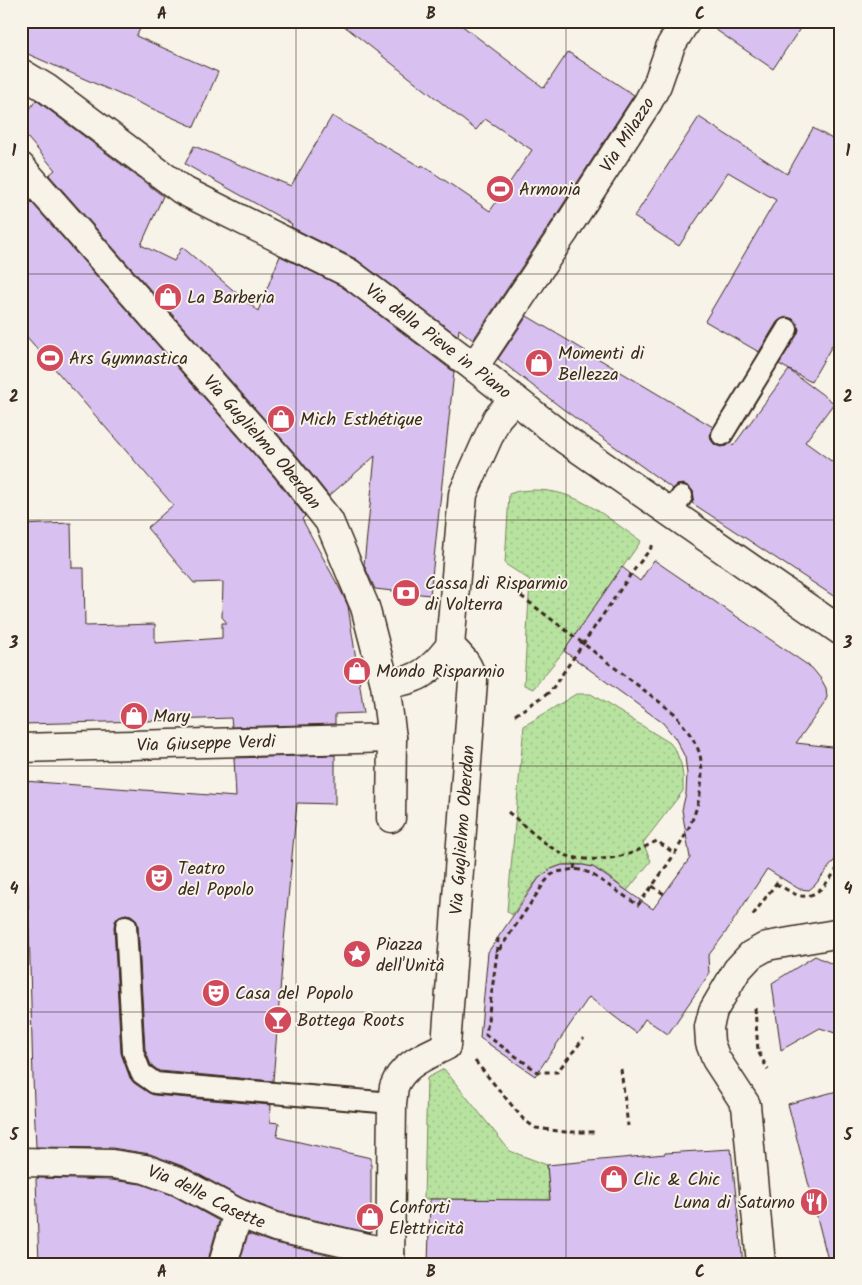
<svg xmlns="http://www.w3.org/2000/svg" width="862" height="1285" font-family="Kalam,sans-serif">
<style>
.park{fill:url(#park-dots);stroke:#79865e}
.building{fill:#d8c0f0;stroke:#3b2a1e}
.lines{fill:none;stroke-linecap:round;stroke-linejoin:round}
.service-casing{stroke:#3b2a1e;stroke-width:24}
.pedestrian-casing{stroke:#3b2a1e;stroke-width:31}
.minor-casing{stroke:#3b2a1e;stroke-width:31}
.path{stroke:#3b2a1e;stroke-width:3;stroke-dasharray:5 4;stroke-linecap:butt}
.service{stroke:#f7f3e8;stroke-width:20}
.pedestrian{stroke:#f7f3e8;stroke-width:28}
.minor{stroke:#f7f3e8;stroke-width:28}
.grid{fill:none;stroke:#3b2a1e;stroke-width:1;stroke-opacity:0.55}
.labels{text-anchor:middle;stroke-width:4;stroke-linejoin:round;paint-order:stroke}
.street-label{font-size:18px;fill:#3b2a1e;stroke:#f7f3e8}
.poi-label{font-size:18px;fill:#3b2a1e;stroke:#f7f3e8;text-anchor:start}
.neatline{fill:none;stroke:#3b2a1e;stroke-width:2}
.grid-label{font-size:16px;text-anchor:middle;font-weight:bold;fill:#3b2a1e}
</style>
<defs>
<pattern id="park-dots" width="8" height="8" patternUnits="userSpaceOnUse" patternTransform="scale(1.25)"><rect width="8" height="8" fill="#b7e29f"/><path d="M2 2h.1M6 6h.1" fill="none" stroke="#9ec288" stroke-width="1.8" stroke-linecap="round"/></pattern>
</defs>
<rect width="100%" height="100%" fill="#f7f3e8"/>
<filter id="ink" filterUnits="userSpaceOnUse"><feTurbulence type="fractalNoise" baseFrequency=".02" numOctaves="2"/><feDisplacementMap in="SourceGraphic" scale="10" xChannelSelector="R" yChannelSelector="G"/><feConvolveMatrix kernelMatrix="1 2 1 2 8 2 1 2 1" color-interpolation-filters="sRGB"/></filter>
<g filter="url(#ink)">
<path class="park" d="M532,490C578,489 605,517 641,541L564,651L533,689L524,685L530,580L505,564L509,494L518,491Z
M576,694H591L670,743L676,751L681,764L683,776V791L643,843L651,861L627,891C618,884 602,870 591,867C585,865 578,864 572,864C540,865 529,892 512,915L507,911L524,726Z
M444,1069L510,1151L547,1165L550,1200L424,1199L427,1078Z"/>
<path class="building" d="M21,21H145L136,36L218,72L194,127L21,51Z
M338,21H456L544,88L568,52L634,95L551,223L473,340L459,329L458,336L356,259L291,227L292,224L185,164L194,146L291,186L332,116L421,167L422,165L490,211L532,150L485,119L476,130Z
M703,21H805L773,69Z
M36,100L163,196L141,245L174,261L182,247L258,311L280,256L341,286L454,372L430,595L375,589L364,565L375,456L329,496L298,457L49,175L55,170L21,130V122Z
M699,117L787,174L813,128L841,144V330L811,382L779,364L797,335L799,330L797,323L793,319L787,317L781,319L777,322L759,352L705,321L776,200L728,172L679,246L634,217Z
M25,195L274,477L305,516L302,519L341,591L348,606L364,713L335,714V724L232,727L231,718L145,721L22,724L21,525L71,523L72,568H84L85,626L155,624V643L222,638V623H227L222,617L223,582L194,583L147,528L173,505L21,330V199Z
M527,316L713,427L710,434L711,440L715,445L721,447L727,446L730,443L733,446L789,370L834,403L805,442L841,468V601L692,503L694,497L693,491L689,487L683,484L677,485L673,489L563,409L498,359Z
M654,560L812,668L821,679L826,688L827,697L824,704L796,743L841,748V852L815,885L809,890L799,889L767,869L724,935L708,956L709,974L668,1034L645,1019L636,1033L589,997L535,1076L480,1038L488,952L539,878L551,869L562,865H583L593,867L653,909L690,858L682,810L686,793L687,774L685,757L675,738L663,723L564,651L622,567L640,581Z
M335,755V804L297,803L284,941L273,1081L159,1071L151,1065L145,1050L138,925L136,919L131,915L126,914L119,916L115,921L114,927L121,1053L130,1078L134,1083L149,1093L154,1095L271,1105L270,1122L279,1123L277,1137L371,1158V1233L280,1212L244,1199L185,1167L150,1154L112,1148L36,1147L33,1078L28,890L24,781L236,797L234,758Z
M815,956L841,968V1035L820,1028L781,1050L772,983Z
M841,1090V1264H829L788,1104Z
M731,1149L743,1264H428L430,1199L550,1200L547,1165L665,1154V1153Z
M38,1178L111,1180L141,1184L172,1195L219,1221L208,1260V1264H39L36,1179Z
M248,1234L271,1242L367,1264H239Z"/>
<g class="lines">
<defs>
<path id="service" d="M722,435L787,329
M670,513L682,496
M126,926L133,1052L141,1073L155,1083L392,1103"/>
<path id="pedestrian" d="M474,367L564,232"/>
<g id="minor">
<path id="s1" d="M21,73L46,88L182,190L349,273L474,367L566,440L841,631"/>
<path id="s2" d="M21,167L286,467L329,521L365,607L385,684L392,738L391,818"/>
<path id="s3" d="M564,232L648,102L657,85L671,45L686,21"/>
<path d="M385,684C395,682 405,682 413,678C428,673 441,658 450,646L463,494L497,418L514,399"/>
<path id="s4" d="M21,748L392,738"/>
<path id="s5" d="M21,1162L112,1164L145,1169L178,1181L238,1213L275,1227L390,1253"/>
<path d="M223,1264L238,1213"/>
<path id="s6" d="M390,1264L392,1103C393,1098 393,1092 394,1087C402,1064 426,1056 446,1046L473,681C468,663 463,659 450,646"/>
<path d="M761,1264L746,1105L716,1059L710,1043L709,1027L713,1011L737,970L751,955L767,946L841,933"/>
</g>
</defs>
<use href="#service" class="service-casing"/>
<use href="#pedestrian" class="pedestrian-casing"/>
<use href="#minor" class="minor-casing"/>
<path class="path" d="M521,596L674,713C683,725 696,740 700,755C711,812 670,862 638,905L590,873L580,870L574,869L557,872L551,875L545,882L497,953L486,1035L538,1072H557L584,1038
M515,715L550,692L631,574L654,544
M508,812C524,825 539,840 557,851C576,863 608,860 629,854C638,851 648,845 657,841L675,854
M574,869L576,858
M776,884C783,887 790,892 797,895C817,902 832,876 841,863
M652,886L664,894
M753,915L780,878
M497,952L498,938
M755,1008L758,1051L768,1070
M475,1061L524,1120L536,1128L565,1132H594
M621,1069L628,1126"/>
<use href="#service" class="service"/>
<use href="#pedestrian" class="pedestrian"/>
<use href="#minor" class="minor"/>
</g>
</g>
<path class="grid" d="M296,21V1264M566,21V1264M21,274H841M21,520H841M21,766H841M21,1012H841"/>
<defs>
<symbol id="stadium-disc" viewBox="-11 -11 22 22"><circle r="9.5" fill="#d1495b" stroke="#f7f3e8"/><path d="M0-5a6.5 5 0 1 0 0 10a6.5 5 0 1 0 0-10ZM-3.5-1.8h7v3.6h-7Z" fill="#fff"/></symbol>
<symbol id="shop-disc" viewBox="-11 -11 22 22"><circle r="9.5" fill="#d1495b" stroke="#f7f3e8"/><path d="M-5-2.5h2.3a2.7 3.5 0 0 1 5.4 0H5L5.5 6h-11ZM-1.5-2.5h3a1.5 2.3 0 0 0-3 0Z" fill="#fff"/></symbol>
<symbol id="bank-disc" viewBox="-11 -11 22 22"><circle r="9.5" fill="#d1495b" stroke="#f7f3e8"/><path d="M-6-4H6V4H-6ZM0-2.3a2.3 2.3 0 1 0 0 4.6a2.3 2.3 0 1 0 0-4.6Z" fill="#fff"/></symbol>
<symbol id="theatre-disc" viewBox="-11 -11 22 22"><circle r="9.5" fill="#d1495b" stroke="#f7f3e8"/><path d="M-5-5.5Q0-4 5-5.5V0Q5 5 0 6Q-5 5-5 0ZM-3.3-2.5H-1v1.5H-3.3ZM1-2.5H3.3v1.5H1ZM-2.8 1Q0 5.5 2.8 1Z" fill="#fff"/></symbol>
<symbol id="sight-disc" viewBox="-11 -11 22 22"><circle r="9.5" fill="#d1495b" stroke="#f7f3e8"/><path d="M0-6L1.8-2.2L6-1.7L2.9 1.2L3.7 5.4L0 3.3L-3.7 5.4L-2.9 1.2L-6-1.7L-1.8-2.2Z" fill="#fff"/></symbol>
<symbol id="bar-disc" viewBox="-11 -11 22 22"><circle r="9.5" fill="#d1495b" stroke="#f7f3e8"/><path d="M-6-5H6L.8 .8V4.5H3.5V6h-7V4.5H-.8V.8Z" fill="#fff"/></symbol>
<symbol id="restaurant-disc" viewBox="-11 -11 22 22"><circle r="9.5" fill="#d1495b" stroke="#f7f3e8"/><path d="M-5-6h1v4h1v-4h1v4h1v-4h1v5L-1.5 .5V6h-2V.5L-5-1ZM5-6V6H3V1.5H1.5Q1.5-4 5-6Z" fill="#fff"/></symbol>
</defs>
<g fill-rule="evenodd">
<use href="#stadium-disc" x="484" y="173" width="32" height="32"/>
<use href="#shop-disc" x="152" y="281" width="32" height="32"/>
<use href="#stadium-disc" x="34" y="342" width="32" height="32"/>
<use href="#shop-disc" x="523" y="347" width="32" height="32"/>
<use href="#shop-disc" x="265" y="403" width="32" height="32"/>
<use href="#bank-disc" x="390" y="577" width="32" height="32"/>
<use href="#shop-disc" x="341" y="655" width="32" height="32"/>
<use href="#shop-disc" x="118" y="700" width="32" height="32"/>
<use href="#theatre-disc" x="143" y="862" width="32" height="32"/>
<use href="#sight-disc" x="341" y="938" width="32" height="32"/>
<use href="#theatre-disc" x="200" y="977" width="32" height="32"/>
<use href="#bar-disc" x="262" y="1004" width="32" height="32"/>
<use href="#shop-disc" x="598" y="1163" width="32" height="32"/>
<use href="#restaurant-disc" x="798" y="1186" width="32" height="32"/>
<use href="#shop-disc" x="354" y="1201" width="32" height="32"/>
</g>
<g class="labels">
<g class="street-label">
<text dy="6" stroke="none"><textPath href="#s3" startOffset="116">Via Milazzo</textPath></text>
<text dy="6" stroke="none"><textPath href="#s1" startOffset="498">Via della Pieve in Piano</textPath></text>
<text dy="6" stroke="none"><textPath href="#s2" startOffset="366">Via Guglielmo Oberdan</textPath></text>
<text dy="6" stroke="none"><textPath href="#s4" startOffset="185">Via Giuseppe Verdi</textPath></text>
<text dy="6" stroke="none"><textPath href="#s6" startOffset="462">Via Guglielmo Oberdan</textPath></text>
<text dy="6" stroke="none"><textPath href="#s5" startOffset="192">Via delle Casette</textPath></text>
</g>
<g class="poi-label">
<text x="519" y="195">Armonia</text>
<text x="187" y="303">La Barberia</text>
<text x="558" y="359">Momenti di<tspan x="558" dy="21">Bellezza</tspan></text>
<text x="69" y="364">Ars Gymnastica</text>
<text x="300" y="425">Mich Esthétique</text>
<text x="425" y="589">Cassa di Risparmio<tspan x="425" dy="21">di Volterra</tspan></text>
<text x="376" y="677">Mondo Risparmio</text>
<text x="153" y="722">Mary</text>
<text x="178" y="874">Teatro<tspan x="178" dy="21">del Popolo</tspan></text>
<text x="376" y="950">Piazza<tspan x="376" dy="21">dell'Unità</tspan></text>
<text x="235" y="999">Casa del Popolo</text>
<text x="297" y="1026">Bottega Roots</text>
<text x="633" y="1185">Clic &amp; Chic</text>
<text x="795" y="1208" text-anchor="end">Luna di Saturno</text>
<text x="389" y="1213">Conforti<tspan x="389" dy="21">Elettricità</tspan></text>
</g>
</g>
<rect width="862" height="1285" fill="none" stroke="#f7f3e8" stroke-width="55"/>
<rect x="28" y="28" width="806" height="1230" class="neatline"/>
<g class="grid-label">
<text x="162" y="19">A</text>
<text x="431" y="19">B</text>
<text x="700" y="19">C</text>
<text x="14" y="156">1</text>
<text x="848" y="156">1</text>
<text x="14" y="402">2</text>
<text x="848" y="402">2</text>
<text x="14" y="648">3</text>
<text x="848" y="648">3</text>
<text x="14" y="894">4</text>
<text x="848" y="894">4</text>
<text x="14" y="1140">5</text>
<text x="848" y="1140">5</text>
<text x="162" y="1277">A</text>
<text x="431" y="1277">B</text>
<text x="700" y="1277">C</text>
</g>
</svg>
